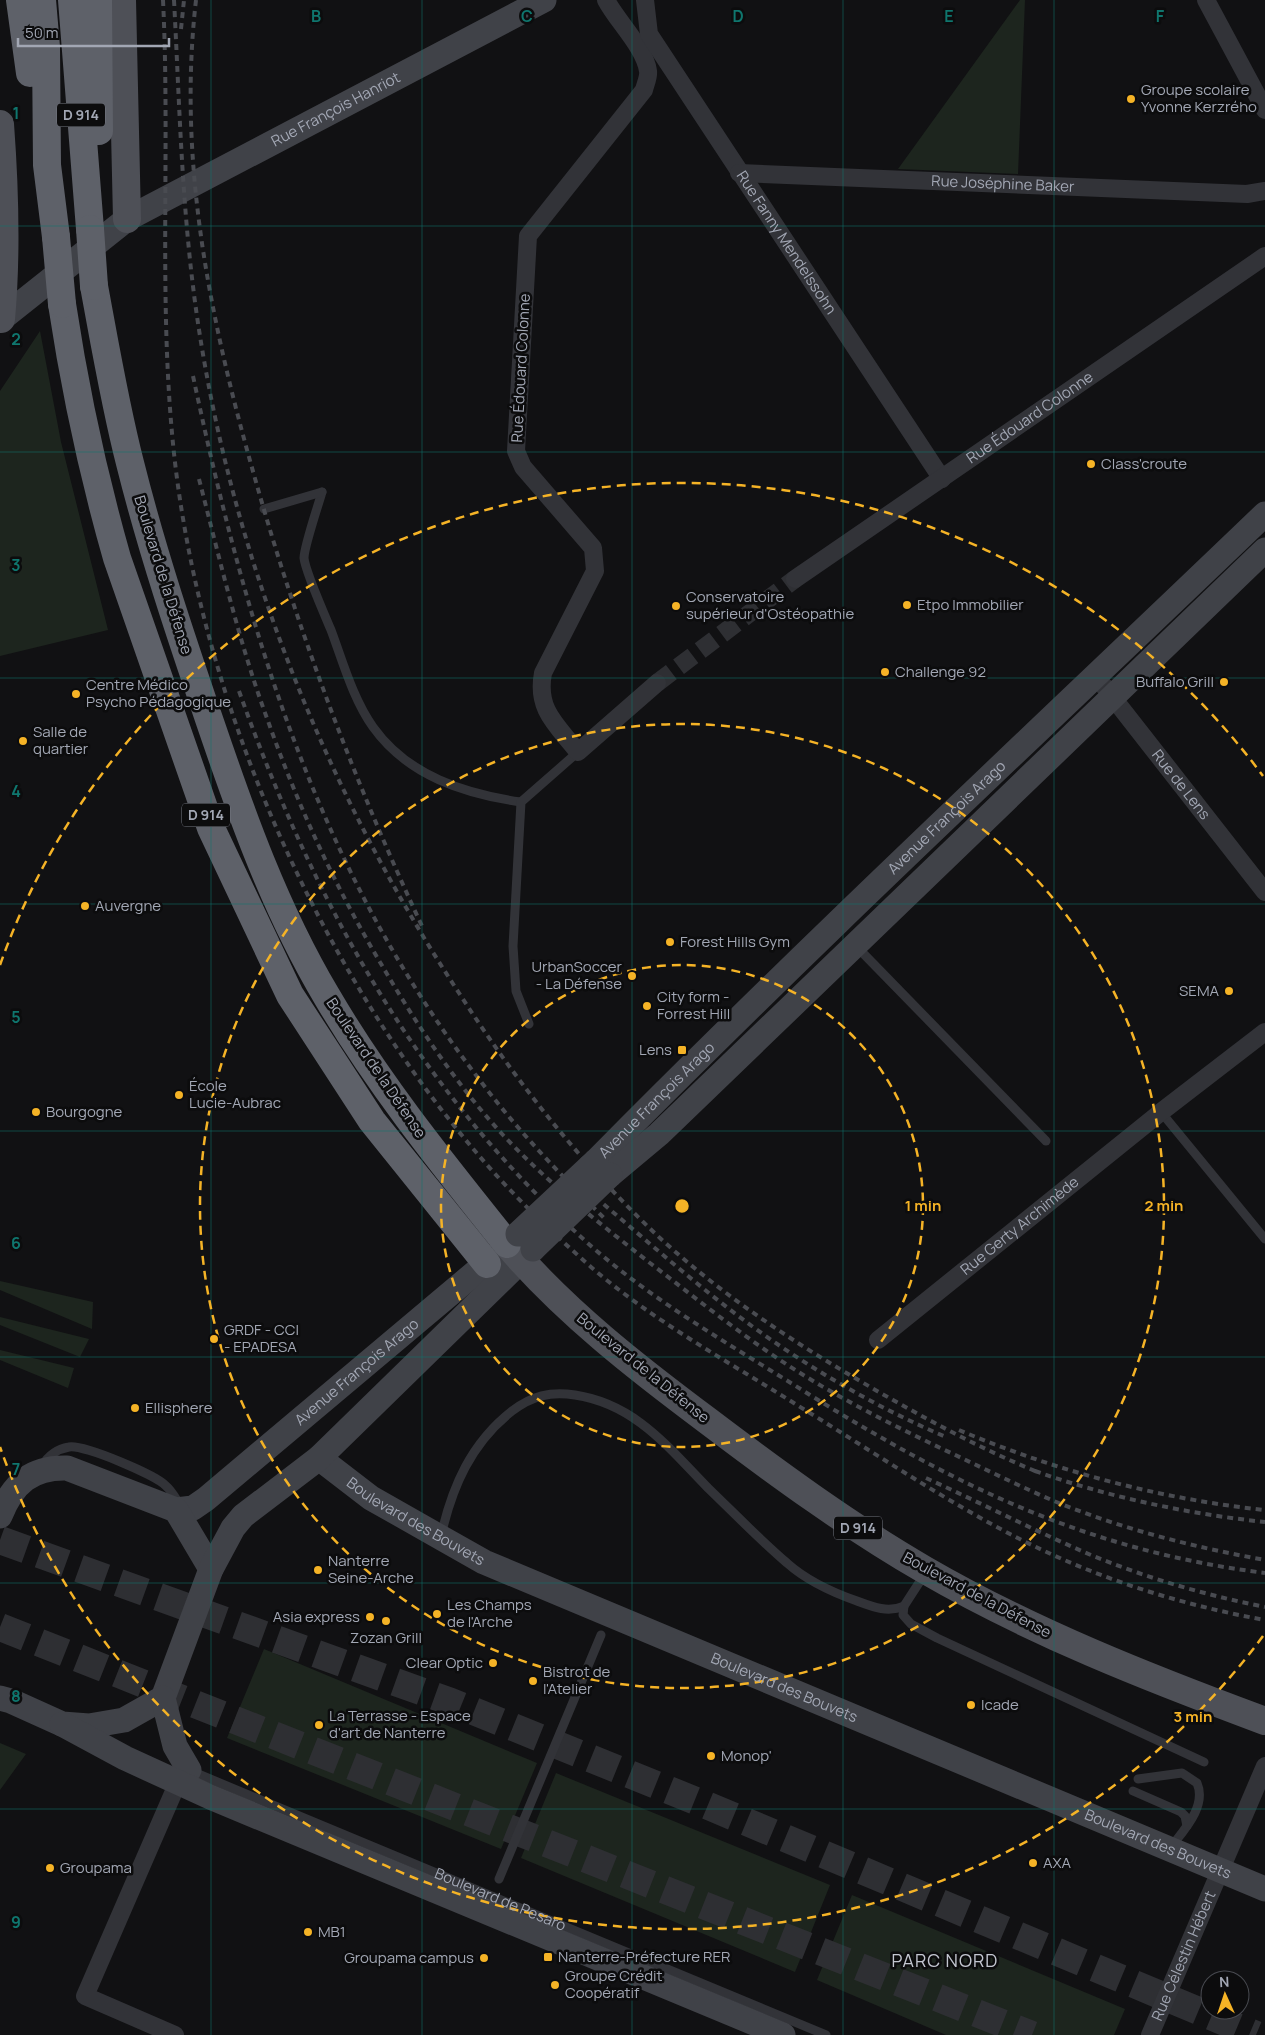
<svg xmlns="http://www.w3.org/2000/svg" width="1265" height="2035" font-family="Manrope,sans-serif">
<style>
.green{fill:#1d251e}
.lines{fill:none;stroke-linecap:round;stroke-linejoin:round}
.street-tunnel{stroke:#2e2f33;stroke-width:18;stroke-dasharray:18 9;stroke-linecap:butt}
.highway-tunnel{stroke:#2e2f33;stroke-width:28;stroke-dasharray:28 14;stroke-linecap:butt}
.lane{stroke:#323338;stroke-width:9}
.street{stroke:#323338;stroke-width:18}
.secondary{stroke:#404248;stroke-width:25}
.primary{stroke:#4e5057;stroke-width:28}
.highway{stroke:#5e6169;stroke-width:28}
.rail{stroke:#494b51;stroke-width:4;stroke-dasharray:6 5;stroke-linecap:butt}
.secondary-bridge{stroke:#404248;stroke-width:25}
.highway-bridge{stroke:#5e6169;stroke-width:28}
.grid{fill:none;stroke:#0f766e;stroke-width:1;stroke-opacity:0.55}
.ring{fill:none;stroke:#f5b326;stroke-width:2.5;stroke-dasharray:9 6}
.poi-dot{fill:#f5b326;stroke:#0c0c0d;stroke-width:2}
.labels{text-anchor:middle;stroke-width:5;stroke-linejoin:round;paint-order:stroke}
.shield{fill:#0c0c0d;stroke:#757882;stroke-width:1}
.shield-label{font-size:14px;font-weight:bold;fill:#a2a7b4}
.poi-label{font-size:15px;fill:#a2a7b4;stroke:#0c0c0d;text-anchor:start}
.street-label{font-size:15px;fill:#a2a7b4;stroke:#0c0c0d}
.quarter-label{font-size:18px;letter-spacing:1px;fill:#c3c6d0;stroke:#0c0c0d}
.grid-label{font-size:16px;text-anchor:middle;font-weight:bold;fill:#0f766e;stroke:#0c0c0d;stroke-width:5;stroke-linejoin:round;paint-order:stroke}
.centre{fill:#f5b326;stroke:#0c0c0d;stroke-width:2.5}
.ring-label{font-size:15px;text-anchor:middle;font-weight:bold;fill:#f5b326;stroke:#0c0c0d;stroke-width:5;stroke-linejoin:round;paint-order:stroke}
</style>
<rect width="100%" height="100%" fill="#111113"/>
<path class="green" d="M1020,0H1025L1018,174L898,169Z
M40,331L61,442L108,630L0,656V391Z
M0,1281L93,1302L92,1329L0,1290Z
M0,1317L89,1339L80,1357L0,1325Z
M0,1350L74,1368L68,1388L0,1360Z
M264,1649L537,1763L501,1849L227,1738Z
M0,1743L26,1754L0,1790Z
M556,1773L830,1885L795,1972L521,1858Z
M852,1895L1125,2009L1114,2035H946L817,1980Z"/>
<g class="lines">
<path class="street-tunnel" d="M657,683L795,579"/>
<path class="highway-tunnel" d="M0,1540L451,1702L706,1805L1256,2035
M0,1627L1032,2035"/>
<g class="lane">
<path d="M322,492C318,506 304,547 304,558C305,570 325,616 331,630C343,662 353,699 373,727C408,776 465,794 521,802"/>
<path d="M264,509L322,492"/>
<path d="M856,946L1046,1141"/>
<path d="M529,1024L516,991L513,946L521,802L578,752"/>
<path d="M1161,1112L1265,1239"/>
<path d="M42,1466C48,1456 57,1449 69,1447C83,1444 156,1475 166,1486C172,1491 176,1499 180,1505"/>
<path d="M441,1536C452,1487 471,1443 512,1411C532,1396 550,1391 575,1395C635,1404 668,1447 708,1488C734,1513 760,1540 787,1563C806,1580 834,1593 857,1601C873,1607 888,1613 904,1606"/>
<path d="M926,1572L904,1606L903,1615L911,1624L937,1638L1204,1762"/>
<path id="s1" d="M191,1771L826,2035"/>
<path d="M1138,1779L1182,1773L1197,1783C1207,1806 1184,1830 1171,1847"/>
<path d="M1133,1791L1181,1812L1185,1816L1187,1826"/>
<path d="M499,1879L601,1635"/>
</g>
<g class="street">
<path d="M606,0C617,21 645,48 648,71C649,77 645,85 644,90L528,236L516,451L523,467L593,548L595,571L543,673C536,710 557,725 578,752L657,683"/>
<path id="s2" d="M645,0L649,34L942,479"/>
<path d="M1206,0L1265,110"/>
<path id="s3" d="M739,173L1247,194L1265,191"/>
<path id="s4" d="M795,579L1265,256"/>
<path id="s5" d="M1096,676L1265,892"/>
<path id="s6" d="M878,1340L1161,1112L1265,1032"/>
<path d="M175,2035L85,1996L178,1782L185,1775"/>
<path id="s7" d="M1150,2035L1265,1766"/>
</g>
<g class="secondary">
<path id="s8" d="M0,320L127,219L544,0"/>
<path id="s9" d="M596,1161C814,940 1041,729 1265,514"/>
<path d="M610,1175L659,1134L1265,550"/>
<path id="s10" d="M319,1458L371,1498L484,1562L1265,1889"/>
<path id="s11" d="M176,1510L193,1508L206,1499L502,1250"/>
<path d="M0,1516C13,1483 32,1467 67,1468L176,1510L211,1569"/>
<path d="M0,1698L11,1701L62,1724L89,1726L124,1720L163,1698L211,1569L233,1528L243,1516L319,1458L533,1249"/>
<path d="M163,1698L175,1746L189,1770"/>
<path d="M62,1724L125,1758L210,1797L783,2035"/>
</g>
<path class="primary" d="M122,0L127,219
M0,124C5,191 7,253 1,319
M507,1244C565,1312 637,1368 708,1421C778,1474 849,1526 925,1570C1032,1632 1149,1678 1265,1721"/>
<path class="highway" d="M20,0L30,73
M42,0L46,47L47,165L56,237
M72,0L90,229
M98,0L99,131
M94,286C105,345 115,405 130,463C152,551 181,637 210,722C242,816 275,909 326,995C378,1084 443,1164 507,1244
M62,304C75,390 93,474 117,558L211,828L290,995L372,1121L487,1264"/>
<path class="rail" d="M163,0C170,144 159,289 172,433C194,684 312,960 475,1151C508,1190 544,1225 582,1259C646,1317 724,1359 797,1405C867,1448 936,1495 1010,1534C1090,1576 1176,1604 1265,1620
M174,0C180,113 182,224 200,336C237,570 329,796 459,993C517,1083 583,1166 661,1239C731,1303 810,1353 893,1400C941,1427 988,1452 1040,1473
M196,0C177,164 211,324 256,482C299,634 355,783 422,926
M181,29L184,0
M193,376C248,634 318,872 482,1083C519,1132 561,1175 604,1218
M199,479C220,560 239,643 268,721C297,803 333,882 377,957C413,1019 454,1082 503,1135C548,1183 599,1223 650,1263C693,1296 735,1330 780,1360C834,1396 892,1425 951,1453C985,1469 1019,1486 1054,1501C1122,1529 1193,1547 1265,1560
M239,691C316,907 418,1092 591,1246C657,1304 736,1348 810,1395C958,1487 1090,1551 1265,1573
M570,1176C626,1222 679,1271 737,1315C800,1363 873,1406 946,1437
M959,1430C1056,1471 1160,1499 1265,1510
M1035,1471C1108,1497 1188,1514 1265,1522
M926,1478C981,1503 1035,1531 1091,1555C1147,1578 1205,1595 1265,1607"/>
<path class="secondary-bridge" d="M518,1234L596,1161
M533,1249L610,1175"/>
<path class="highway-bridge" d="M90,229L94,286
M56,237L62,304"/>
</g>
<path class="grid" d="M211,0V2035M422,0V2035M632,0V2035M843,0V2035M1054,0V2035M0,226H1265M0,452H1265M0,678H1265M0,904H1265M0,1131H1265M0,1357H1265M0,1583H1265M0,1809H1265"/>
<g class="ring">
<circle cx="682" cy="1206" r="241"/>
<circle cx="682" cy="1206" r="482"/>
<path d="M1263 1636A723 723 0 0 1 0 1447M0 965A723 723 0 0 1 1263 776"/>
</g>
<g class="poi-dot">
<circle cx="1131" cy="99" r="5"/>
<circle cx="1091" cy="464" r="5"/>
<circle cx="907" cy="605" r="5"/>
<circle cx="676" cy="606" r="5"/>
<circle cx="885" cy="672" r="5"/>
<circle cx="1224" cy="682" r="5"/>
<circle cx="76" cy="694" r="5"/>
<circle cx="23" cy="741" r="5"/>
<circle cx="85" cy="906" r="5"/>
<circle cx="670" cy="942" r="5"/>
<circle cx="632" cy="976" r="5"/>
<circle cx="1229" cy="991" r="5"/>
<circle cx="647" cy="1006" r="5"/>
<rect x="677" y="1045" width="10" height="10" rx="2.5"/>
<circle cx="179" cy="1095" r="5"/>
<circle cx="36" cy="1112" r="5"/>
<circle cx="214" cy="1339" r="5"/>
<circle cx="135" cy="1408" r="5"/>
<circle cx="318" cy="1570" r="5"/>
<circle cx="437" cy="1614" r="5"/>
<circle cx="370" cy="1617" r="5"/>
<circle cx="386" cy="1621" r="5"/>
<circle cx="493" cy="1663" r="5"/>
<circle cx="533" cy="1681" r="5"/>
<circle cx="971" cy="1705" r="5"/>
<circle cx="319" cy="1725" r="5"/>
<circle cx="711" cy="1756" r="5"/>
<circle cx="1033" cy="1863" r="5"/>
<circle cx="50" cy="1868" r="5"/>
<circle cx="308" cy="1932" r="5"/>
<rect x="543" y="1952" width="10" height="10" rx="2.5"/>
<circle cx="484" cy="1958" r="5"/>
<circle cx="555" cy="1985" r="5"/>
</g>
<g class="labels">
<g class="shield">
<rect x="57" y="103.5" width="48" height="23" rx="4"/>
<rect x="182" y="803.5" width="48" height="23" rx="4"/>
<rect x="834" y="1516.5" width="48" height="23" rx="4"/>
</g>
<g class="shield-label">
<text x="81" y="120">D 914</text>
<text x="206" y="820">D 914</text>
<text x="858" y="1533">D 914</text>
</g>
<g class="poi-label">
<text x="1141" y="95">Groupe scolaire<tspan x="1141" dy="17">Yvonne Kerzrého</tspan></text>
<text x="1101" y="469">Class'croute</text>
<text x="686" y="602">Conservatoire<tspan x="686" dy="17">supérieur d'Ostéopathie</tspan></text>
<text x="917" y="610">Etpo Immobilier</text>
<text x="895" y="677">Challenge 92</text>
<text x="1214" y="687" text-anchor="end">Buffalo Grill</text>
<text x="86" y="690">Centre Médico<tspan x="86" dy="17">Psycho Pédagogique</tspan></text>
<text x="33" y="737">Salle de<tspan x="33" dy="17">quartier</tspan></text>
<text x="95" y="911">Auvergne</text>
<text x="680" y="947">Forest Hills Gym</text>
<text x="622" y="972" text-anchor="end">UrbanSoccer<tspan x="622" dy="17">- La Défense</tspan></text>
<text x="1219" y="996" text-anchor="end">SEMA</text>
<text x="657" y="1002">City form -<tspan x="657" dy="17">Forrest Hill</tspan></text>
<text x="672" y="1055" text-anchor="end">Lens</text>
<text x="189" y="1091">École<tspan x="189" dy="17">Lucie-Aubrac</tspan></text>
<text x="46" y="1117">Bourgogne</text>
<text x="224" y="1335">GRDF - CCI<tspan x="224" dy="17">- EPADESA</tspan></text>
<text x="145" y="1413">Ellisphere</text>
<text x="328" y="1566">Nanterre<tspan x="328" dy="17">Seine-Arche</tspan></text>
<text x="447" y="1610">Les Champs<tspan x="447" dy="17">de l'Arche</tspan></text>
<text x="360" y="1622" text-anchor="end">Asia express</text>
<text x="386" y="1643" text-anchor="middle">Zozan Grill</text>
<text x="483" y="1668" text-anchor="end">Clear Optic</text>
<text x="543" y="1677">Bistrot de<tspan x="543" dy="17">l'Atelier</tspan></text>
<text x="981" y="1710">Icade</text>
<text x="329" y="1721">La Terrasse - Espace<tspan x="329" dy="17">d'art de Nanterre</tspan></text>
<text x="721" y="1761">Monop'</text>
<text x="1043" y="1868">AXA</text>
<text x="60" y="1873">Groupama</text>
<text x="318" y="1937">MB1</text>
<text x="558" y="1962">Nanterre-Préfecture RER</text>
<text x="474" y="1963" text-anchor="end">Groupama campus</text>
<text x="565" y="1981">Groupe Crédit<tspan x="565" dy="17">Coopératif</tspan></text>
</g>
<g class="street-label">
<text dy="5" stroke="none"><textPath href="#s8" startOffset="398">Rue François Hanriot</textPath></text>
<text dy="5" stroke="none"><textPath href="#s3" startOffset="264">Rue Joséphine Baker</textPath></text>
<text dy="5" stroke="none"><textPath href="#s2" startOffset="284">Rue Fanny Mendelssohn</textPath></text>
<text transform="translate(521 368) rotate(-87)" y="5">Rue Édouard Colonne</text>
<text dy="5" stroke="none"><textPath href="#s4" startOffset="285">Rue Édouard Colonne</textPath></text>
<text transform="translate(163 575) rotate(73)" y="5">Boulevard de la Défense</text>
<text dy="5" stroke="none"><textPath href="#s5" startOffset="138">Rue de Lens</textPath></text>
<text dy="5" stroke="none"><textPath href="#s9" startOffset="491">Avenue François Arago</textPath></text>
<text transform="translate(376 1068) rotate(56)" y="5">Boulevard de la Défense</text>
<text dy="5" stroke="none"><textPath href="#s9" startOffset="86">Avenue François Arago</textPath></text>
<text dy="5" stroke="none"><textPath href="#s6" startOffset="182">Rue Gerty Archimède</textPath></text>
<text transform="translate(643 1368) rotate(39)" y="5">Boulevard de la Défense</text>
<text dy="5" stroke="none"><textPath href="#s11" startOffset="230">Avenue François Arago</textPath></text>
<text dy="5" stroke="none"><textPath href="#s10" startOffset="116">Boulevard des Bouvets</textPath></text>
<text transform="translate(977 1595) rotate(28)" y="5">Boulevard de la Défense</text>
<text dy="5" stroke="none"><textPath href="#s10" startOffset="521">Boulevard des Bouvets</textPath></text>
<text dy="5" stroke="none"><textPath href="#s10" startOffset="926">Boulevard des Bouvets</textPath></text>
<text dy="5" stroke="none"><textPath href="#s1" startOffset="335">Boulevard de Pesaro</textPath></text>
<text dy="5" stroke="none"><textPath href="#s7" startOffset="86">Rue Célestin Hébert</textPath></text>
</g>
<g class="quarter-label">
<text x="945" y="1967">PARC NORD</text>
</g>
</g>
<g class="grid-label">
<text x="316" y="22">B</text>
<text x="527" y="22">C</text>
<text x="738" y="22">D</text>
<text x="949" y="22">E</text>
<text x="1160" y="22">F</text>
<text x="16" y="119">1</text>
<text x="16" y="345">2</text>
<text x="16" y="571">3</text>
<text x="16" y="797">4</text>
<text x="16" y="1023">5</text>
<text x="16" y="1249">6</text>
<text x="16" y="1475">7</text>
<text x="16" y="1702">8</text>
<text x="16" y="1928">9</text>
</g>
<circle cx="682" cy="1206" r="8" class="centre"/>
<g class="ring-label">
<text x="923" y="1211">1 min</text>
<text x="1164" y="1211">2 min</text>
<text x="1193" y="1722">3 min</text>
</g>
<g transform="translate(1225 1995) rotate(357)"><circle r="24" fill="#0c0c0d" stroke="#484a50"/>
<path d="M0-4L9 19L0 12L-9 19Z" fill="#f5b326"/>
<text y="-8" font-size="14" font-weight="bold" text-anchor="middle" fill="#a2a7b4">N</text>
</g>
<path d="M18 38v8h151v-8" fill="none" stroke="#a2a7b4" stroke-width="2.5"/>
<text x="25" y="38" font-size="15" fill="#a2a7b4" stroke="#0c0c0d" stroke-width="4" paint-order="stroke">50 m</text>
</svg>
